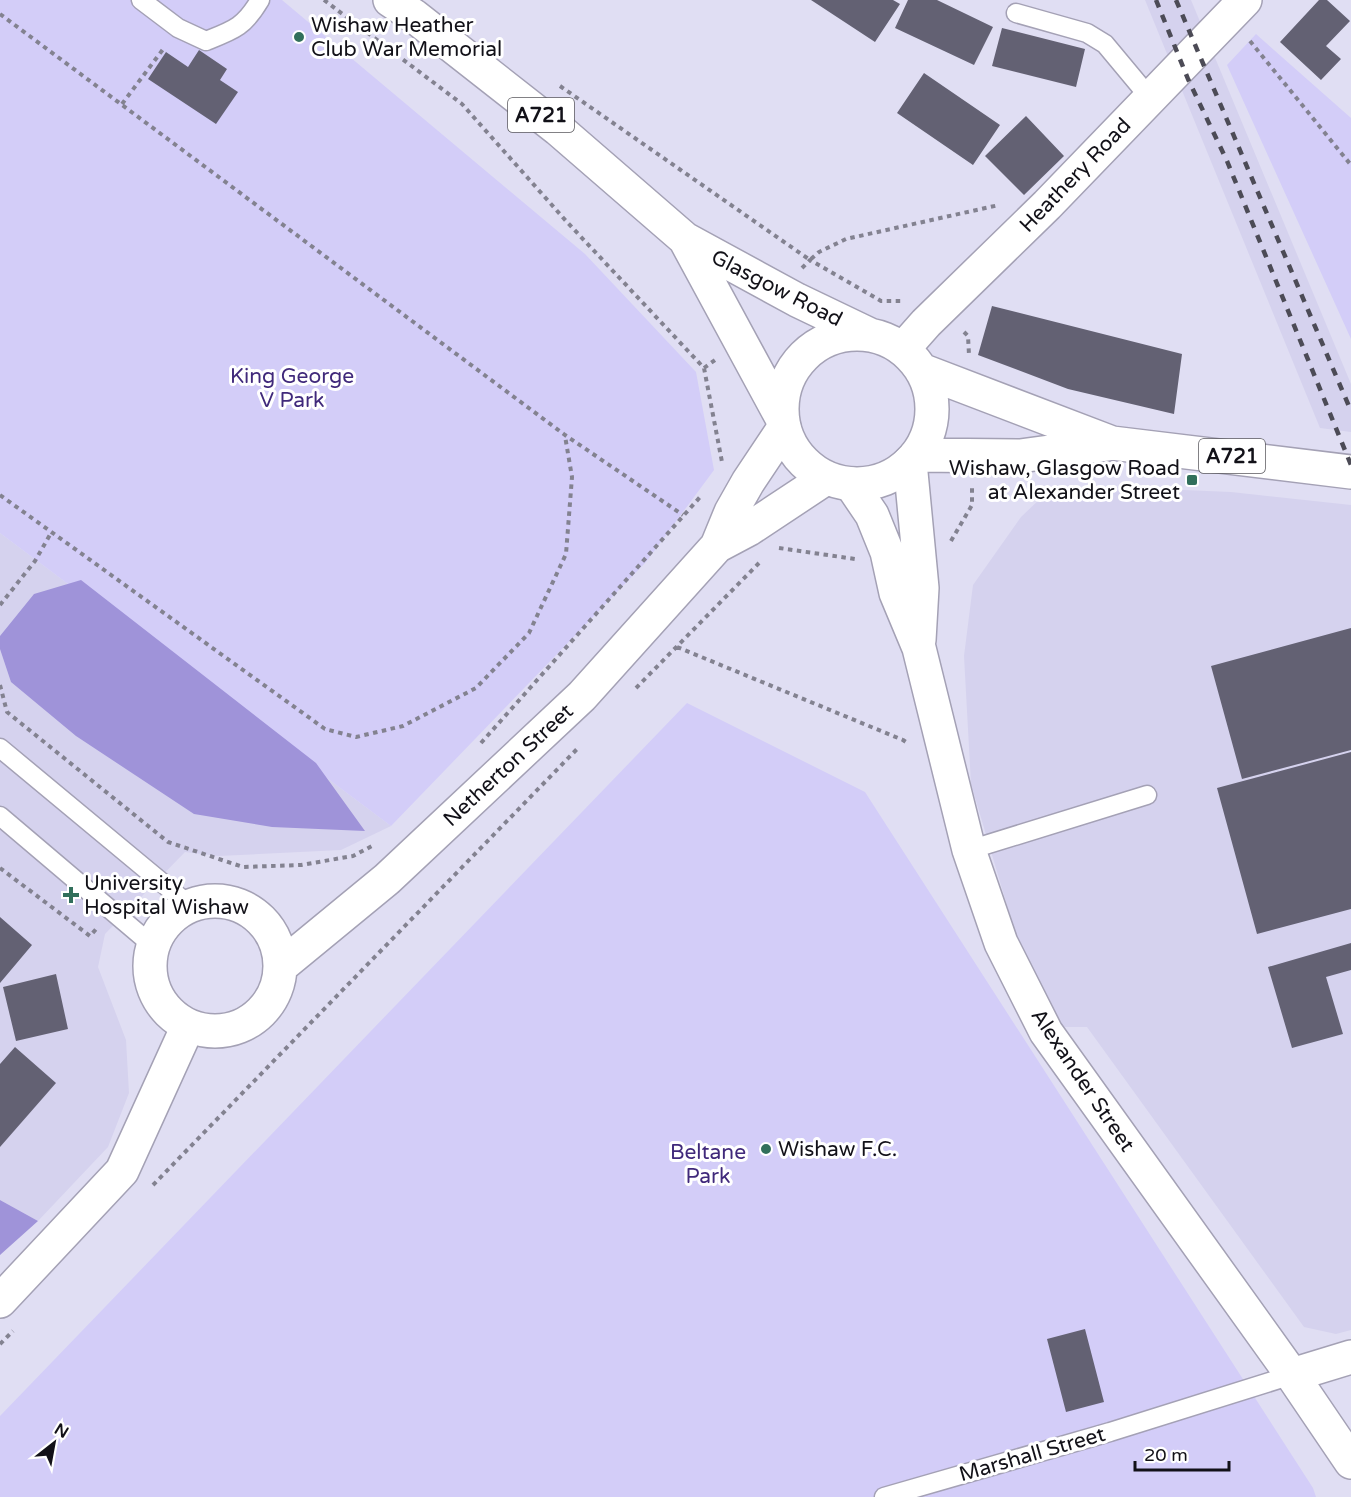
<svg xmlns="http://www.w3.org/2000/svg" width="1351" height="1497" font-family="'Varela Round',sans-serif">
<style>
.built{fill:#d5d2ee}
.green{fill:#d3cdf8}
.forest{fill:#9f93d9}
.building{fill:#636173}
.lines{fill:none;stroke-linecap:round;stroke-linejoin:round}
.service-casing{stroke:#a4a1b5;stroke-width:21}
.minor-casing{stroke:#a4a1b5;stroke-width:36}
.tertiary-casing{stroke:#a4a1b5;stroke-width:36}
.primary-casing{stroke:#a4a1b5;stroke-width:36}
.path{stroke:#838290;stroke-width:4;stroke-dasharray:4.5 4.5;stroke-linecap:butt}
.service{stroke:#fff;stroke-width:18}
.minor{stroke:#fff;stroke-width:33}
.tertiary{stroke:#fff;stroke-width:33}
.primary{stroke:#fff;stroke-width:33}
.rail{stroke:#4c4b56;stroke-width:4.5;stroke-dasharray:8 8;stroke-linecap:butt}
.poi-dot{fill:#316f5b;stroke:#fff;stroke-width:2}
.labels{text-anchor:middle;stroke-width:6;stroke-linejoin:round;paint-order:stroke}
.shield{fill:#fff;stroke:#59585d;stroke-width:1.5}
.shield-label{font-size:20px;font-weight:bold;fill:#121118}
.poi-label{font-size:21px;fill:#121118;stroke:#fff;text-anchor:start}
.street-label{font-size:21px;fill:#121118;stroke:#fff}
.park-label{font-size:21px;fill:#40297b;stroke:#fff}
</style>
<rect width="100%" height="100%" fill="#e0def3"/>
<path class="built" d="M1145,0H1191L1351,384V432L1320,428Z
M1089,486L1231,492L1351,505V1330L1336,1334L1304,1327L1087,1027H1063L1017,939L971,784L964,656L973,585L1021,517L1043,496Z
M0,533L391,826L341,850L219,856L185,852L105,934L98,967L126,1040L129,1093L108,1147L38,1221L0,1200Z"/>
<path class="green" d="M0,0H282L585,254L696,372L714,470L646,562L391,826L0,533Z
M1256,34L1351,118V339L1227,65Z
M687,703L865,792L1313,1488L1316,1497H0V1416Z"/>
<path class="forest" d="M81,580L316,763L365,831L272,827L194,814L76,736L11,682L0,649V636L34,594Z
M0,1200L38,1221L0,1255Z"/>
<path class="building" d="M811,0H893L900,4L875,42Z
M908,0H937L993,27L974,65L895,28Z
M1319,0H1327L1350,21L1326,46L1341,59L1321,80L1280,42Z
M1002,28L1085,49L1076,87L992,66Z
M199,50L227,69L220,80L238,92L216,124L148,79L166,52L188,67Z
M924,73L1000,125L973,165L897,113Z
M1026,116L1064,156L1024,195L985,156Z
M992,306L1182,354L1174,414L1068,389L978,355Z
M1351,628V750L1242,779L1211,666Z
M1351,752V909L1257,934L1217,788Z
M0,917L32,945L0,983Z
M1351,943V970L1326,977L1343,1034L1292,1048L1268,967Z
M56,974L68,1029L16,1041L3,987Z
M15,1047L56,1083L0,1147V1064Z
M1085,1329L1104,1402L1066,1412L1047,1339Z"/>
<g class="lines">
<defs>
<path id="service" d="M141,0L178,28L206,41C234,30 244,27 260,0
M1016,13L1087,33L1105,44L1150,98
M0,748L189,905
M0,816L152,945
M969,850L1147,795
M884,1497L1110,1432L1292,1375"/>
<path id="minor" d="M903,349L926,323L1047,205L1245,0
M1292,1375L1351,1357"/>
<path id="tertiary" d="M910,462L922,588L919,640
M851,484L872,515L887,552L896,593L919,648L969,850L1001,943L1046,1032L1292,1375L1351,1462
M717,546L749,529L826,478
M150 966a65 65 0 1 1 130 0a65 65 0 1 1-130 0Z
M280,967L387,879L582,696L717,546L731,512L748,482L784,428
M0,1301L122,1171L188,1026"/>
<path id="primary" d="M390,0L414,16L558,129L685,239L797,300L870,335
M685,239L782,418
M782 409a75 75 0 1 1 150 0a75 75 0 1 1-150 0Z
M921,370L1112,443L1351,472
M916,455L1020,456L1108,444"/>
</defs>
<use href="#service" class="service-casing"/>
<use href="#minor" class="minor-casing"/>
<use href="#tertiary" class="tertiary-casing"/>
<use href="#primary" class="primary-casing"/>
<path class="path" d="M324,0L462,104L567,222L704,368L722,462
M0,14L565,435L683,515
M1250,41L1351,165
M560,86L810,260L819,252L846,239L999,205
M122,104L164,48
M802,268L810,260L881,301H903
M964,332L968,336L969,355
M704,368L715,360
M0,495L325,729L356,737L403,726L476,688L529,633L566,554L572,477L565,436
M951,541L972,505V488
M779,548L855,559
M0,605L35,561L51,533
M677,647L903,740L909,744
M0,685L7,712L168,842L243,867L301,865L353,856L372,846
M636,688L759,563
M481,743L701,496
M0,868L90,936L97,928
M153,1185L579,747
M0,1344L13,1331"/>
<use href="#service" class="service"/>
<use href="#minor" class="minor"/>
<use href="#tertiary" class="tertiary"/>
<use href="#primary" class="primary"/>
<path class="rail" d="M1156,0L1188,79L1227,161L1351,465
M1176,0L1351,411"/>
</g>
<g class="poi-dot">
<circle cx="299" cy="37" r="6"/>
<rect x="1186" y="474" width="12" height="12" rx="3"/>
<path d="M68 886h6v6h6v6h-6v6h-6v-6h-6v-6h6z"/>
<circle cx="766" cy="1149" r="6"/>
</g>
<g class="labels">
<g class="shield">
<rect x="508" y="98" width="66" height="34" rx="4.5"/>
<rect x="1199" y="439" width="66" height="34" rx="4.5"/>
</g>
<g class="shield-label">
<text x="541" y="122">A721</text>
<text x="1232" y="463">A721</text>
</g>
<g class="poi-label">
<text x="311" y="32">Wishaw Heather<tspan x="311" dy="24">Club War Memorial</tspan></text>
<text x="1180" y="475" text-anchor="end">Wishaw, Glasgow Road<tspan x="1180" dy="24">at Alexander Street</tspan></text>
<text x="84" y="890">University<tspan x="84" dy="24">Hospital Wishaw</tspan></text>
<text x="778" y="1156">Wishaw F.C.</text>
</g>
<g class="street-label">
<text transform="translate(1075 175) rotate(-46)" y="7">Heathery Road</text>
<text transform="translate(777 288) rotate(27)" y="7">Glasgow Road</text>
<text transform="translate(508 765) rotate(-43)" y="7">Netherton Street</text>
<text transform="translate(1083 1080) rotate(56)" y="7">Alexander Street</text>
<text transform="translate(1032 1454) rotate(-16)" y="7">Marshall Street</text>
</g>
<g class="park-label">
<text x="292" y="383">King George<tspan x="292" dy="24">V Park</tspan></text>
<text x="708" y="1159">Beltane<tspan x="708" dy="24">Park</tspan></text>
</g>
</g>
<g transform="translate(54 1443) rotate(31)" stroke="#ffffff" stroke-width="4.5" paint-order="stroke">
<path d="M0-4.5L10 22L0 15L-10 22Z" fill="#121118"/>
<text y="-9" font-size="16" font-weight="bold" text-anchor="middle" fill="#121118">N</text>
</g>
<path d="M1135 1461v9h94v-9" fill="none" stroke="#121118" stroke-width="3"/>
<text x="1144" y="1461" font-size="18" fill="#121118" stroke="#ffffff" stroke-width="4.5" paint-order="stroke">20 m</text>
</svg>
